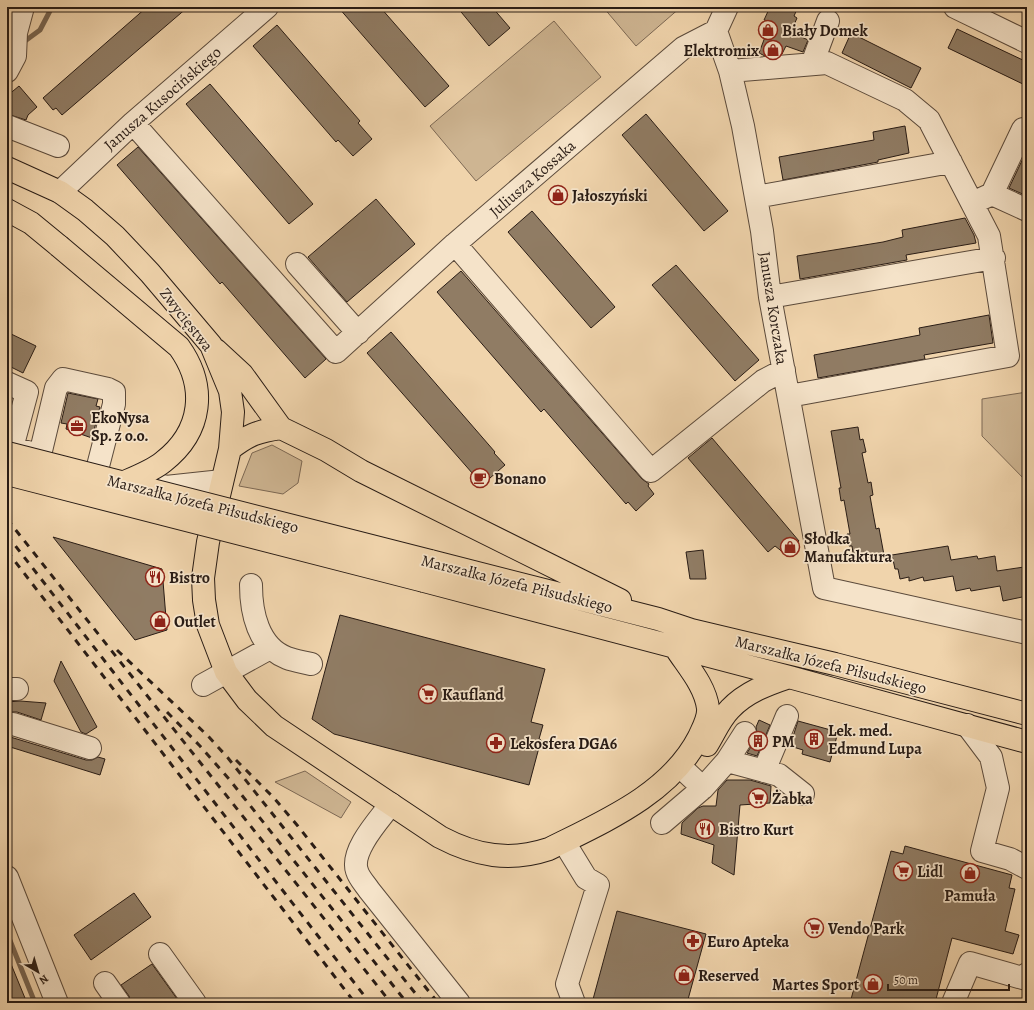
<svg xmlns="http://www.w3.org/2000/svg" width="1034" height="1010" font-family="Alegreya,serif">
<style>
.green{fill:#ceb592;stroke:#7c6854}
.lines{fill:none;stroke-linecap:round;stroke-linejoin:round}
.stream{stroke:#786551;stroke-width:5}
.building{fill:#907c64;stroke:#291c15}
.minor-casing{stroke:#5b4a3b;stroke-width:24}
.major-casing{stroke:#291c15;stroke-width:24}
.minor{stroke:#f5e3c9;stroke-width:22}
.major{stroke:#f0d4ac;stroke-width:22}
.rail{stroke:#291c15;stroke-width:3;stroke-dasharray:7 7;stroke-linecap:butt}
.major-bridge-casing{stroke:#291c15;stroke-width:24;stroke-linecap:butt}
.major-bridge{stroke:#f0d4ac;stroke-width:22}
.labels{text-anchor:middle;stroke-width:3.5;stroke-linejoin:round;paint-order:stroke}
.poi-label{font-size:16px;font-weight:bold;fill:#291c15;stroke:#f5e3c9;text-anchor:start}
.street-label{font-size:16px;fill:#291c15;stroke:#f5e3c9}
</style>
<rect width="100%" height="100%" fill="#f0d4ac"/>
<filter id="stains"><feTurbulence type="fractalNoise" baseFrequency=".005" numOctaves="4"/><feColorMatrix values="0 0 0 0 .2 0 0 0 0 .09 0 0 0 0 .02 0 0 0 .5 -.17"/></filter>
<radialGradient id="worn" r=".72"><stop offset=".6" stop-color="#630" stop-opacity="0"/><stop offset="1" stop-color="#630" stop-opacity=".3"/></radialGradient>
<path class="green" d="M603,7H681L636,46Z
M554,21L601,77L476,181L430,126Z
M1027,392V481H1026L982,436V399Z
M272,445L302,461L298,483L283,494L239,486L252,453Z
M305,771L351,802L341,818L275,782Z"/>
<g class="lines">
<path class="stream" d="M25,41L40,30L52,7
M7,933L35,1003"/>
</g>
<path class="building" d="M147,7H188L62,115L56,108L53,110L43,98Z
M338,7H380L449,86L425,107Z
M457,7H492L510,28L489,46Z
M770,7H798L794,16L797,18L791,32L808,40L803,52L786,46L782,54L765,56L759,53L765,37L762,35L769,21L764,20Z
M277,25L360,121L358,123L372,139L353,156L338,140L336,142L253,46Z
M957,29L1027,62V86L948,48Z
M851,33L921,68L911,88L842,53Z
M210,84L313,204L289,224L186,104Z
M19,86L37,107L28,115L26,120L7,114V96Z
M646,114L728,211L704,231L622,135Z
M905,126L909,153L878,160V162L783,180L779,157L874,140L873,132Z
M138,147L326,359L305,378L222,282L220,284L117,165Z
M1027,150V196L1009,188Z
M376,199L415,244L347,302L308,257Z
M532,211L615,307L591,328L508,232Z
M965,218L974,235L976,243L906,255L907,260L800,279L797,256L883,242L903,237L902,230Z
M676,265L759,360L735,381L652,285Z
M461,271L642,479L649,484L648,486L654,494L636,511L628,502L626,504L544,409L541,412L437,292Z
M989,315L993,343L924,355L925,359L818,378L814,355L920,335L919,328Z
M7,332L36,346L23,373L7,365Z
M391,332L495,452L494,453L505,465L490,478L488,475L480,482L367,353Z
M68,393L98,399L96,406L100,407L92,438L66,429L67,424L61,423Z
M858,427L860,440L863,439L866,452L862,453L868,483L871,482L873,495L870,496L873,513L876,529L879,528L884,555L854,560L852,546H849L847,534H850L844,500L841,501L839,488H841L831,431Z
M712,438L799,541L784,553L775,546L768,552L688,458Z
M53,537L162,569L167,630L135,640Z
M948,546L951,560L977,556L978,559L995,556L997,571L1024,567L1025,570L1027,569V596L1003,601L1000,586L971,591L970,588L956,591L953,576L924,581L923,577L909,581V577L900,579L898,569H895L892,555Z
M703,550L706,579H690L686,552Z
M340,615L545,669L531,722L543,725L539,739L541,740L529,785L334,734L312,719Z
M61,661L97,727L86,734L81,732L54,681Z
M20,701L46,703L41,720L17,712H7V702Z
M759,720L770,725L757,756L747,753L756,739L757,733L756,727Z
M798,721L838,732L830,762L802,754L803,750L790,746Z
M7,736L86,760H92L98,757L105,759L100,775L7,746Z
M727,780H750L771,786L770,803L740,805L734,875L712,863L714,845L681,834L682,823L698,808L703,806H716L718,790Z
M905,846L1012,875L1009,888L1015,889L1005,931L1019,935L1013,954L952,938L935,1003H850L891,851L903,854Z
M134,893L151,917L91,960L74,935Z
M617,911L706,934L687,1003H592Z
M7,964H11L27,1003H11Z
M152,964L180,1003H131L129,996L121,985Z"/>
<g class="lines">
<defs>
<path id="minor" d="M955,7L1027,42
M716,31L730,71L743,126L762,231L770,297L824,588L1027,633
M812,64L828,21
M7,71L15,56L16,33L23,7
M730,71L827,63L905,100L929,120L989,236L1008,356L789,396
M133,123L336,352L455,244L683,48L716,31L727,7
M7,126L58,146
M60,192L133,123L267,7
M992,194L1023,129
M756,197L951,162
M979,200L992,194L1027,210
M455,244L651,471L763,381L784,370
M297,264L358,333
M770,297L994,258
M7,383L27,392L12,448L35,454
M40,455L56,388L63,379L108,389L114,392V404L97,470
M150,483L166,487L222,481
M251,585C251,612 258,647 287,658C295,661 303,662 311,664
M203,685L270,648
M7,689H17
M7,724H13L90,748
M967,725L991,757L998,788L982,851L1010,859L1027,868
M727,761L764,771L787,716
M764,771L779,775L803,794
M687,773L703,788L727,761L745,733
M391,804C379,820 350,851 357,871C359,878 365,884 369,890L459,1003
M662,823L703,788
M564,842L586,878L598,885L567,984L574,1003
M7,877L57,1003
M160,954L195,1003
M105,983L119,1003
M953,1003L970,963L1026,979L1027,974"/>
<path id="major" d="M7,168L60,192L85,210L115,236L150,273L211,345L230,391L233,412L230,449L208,542L203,578L204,600L208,625L226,672L247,700L274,726L440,837C476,856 510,862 549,849C603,822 670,794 699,737C703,728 709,718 708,708C705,685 687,666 675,647
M7,210L31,223L59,246
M216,350L242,374L281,428L326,450L361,471L620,600
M230,449C248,435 258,431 281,428
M430,561L658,619L691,630L835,664L1027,714
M424,581L789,677L1027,742
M707,745C714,734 720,719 730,709C746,692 768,684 789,677"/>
</defs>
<use href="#minor" class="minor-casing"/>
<use href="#major" class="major-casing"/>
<use href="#minor" class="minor"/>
<use href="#major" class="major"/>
<path class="rail" d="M7,519L391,1003
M7,535L370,1003
M7,551L355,1003
M117,650L208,736L228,758L423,1003
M167,712L200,746L229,779L407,1003
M236,760L274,798L297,825L438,1003"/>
<defs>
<path id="major-bridge" d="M59,246L179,347C207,386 203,431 163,462C152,471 136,477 122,483
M7,453L430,561
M7,474L424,581"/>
</defs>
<use href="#major-bridge" class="major-bridge-casing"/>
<use href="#major-bridge" class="major-bridge"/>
</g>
<defs>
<symbol id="shop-ring" viewBox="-11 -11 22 22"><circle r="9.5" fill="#f5e3c9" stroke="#8f2418" stroke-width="1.5"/><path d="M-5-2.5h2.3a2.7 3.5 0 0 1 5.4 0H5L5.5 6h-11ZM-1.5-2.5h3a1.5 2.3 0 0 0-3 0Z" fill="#8f2418"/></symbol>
<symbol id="office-ring" viewBox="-11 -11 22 22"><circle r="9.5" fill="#f5e3c9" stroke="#8f2418" stroke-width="1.5"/><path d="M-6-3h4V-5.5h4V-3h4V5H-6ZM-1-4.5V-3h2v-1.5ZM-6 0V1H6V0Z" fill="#8f2418"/></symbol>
<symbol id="cafe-ring" viewBox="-11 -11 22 22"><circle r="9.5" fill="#f5e3c9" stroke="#8f2418" stroke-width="1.5"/><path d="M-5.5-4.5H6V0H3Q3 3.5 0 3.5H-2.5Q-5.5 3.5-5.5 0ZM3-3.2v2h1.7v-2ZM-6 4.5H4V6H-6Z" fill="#8f2418"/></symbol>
<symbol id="restaurant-ring" viewBox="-11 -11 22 22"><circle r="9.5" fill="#f5e3c9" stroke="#8f2418" stroke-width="1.5"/><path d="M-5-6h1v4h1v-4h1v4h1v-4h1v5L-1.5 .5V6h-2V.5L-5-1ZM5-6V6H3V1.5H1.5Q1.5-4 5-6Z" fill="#8f2418"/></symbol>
<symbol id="supermarket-ring" viewBox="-11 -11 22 22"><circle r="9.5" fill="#f5e3c9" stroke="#8f2418" stroke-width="1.5"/><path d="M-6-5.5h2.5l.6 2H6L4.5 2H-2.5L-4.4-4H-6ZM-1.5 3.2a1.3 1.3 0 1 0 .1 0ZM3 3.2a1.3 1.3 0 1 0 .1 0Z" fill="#8f2418"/></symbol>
<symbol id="building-ring" viewBox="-11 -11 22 22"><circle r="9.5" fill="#f5e3c9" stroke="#8f2418" stroke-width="1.5"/><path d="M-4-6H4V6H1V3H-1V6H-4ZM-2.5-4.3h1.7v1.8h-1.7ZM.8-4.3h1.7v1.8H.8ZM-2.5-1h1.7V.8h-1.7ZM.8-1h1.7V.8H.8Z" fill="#8f2418"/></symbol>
<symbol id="pharmacy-ring" viewBox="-11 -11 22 22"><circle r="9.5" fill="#f5e3c9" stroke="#8f2418" stroke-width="1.5"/><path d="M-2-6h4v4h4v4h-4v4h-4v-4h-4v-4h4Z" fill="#8f2418"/></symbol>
</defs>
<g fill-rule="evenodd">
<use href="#shop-ring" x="757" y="19" width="22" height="22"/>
<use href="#shop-ring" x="762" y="39" width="22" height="22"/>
<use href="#shop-ring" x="547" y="184" width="22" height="22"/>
<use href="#office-ring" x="66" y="415" width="22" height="22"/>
<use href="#cafe-ring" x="469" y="467" width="22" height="22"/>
<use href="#shop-ring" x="779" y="536" width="22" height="22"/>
<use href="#restaurant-ring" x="144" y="566" width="22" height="22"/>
<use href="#shop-ring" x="149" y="610" width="22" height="22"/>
<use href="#supermarket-ring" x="417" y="683" width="22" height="22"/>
<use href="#building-ring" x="803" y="728" width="22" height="22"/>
<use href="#building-ring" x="747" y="730" width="22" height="22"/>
<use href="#pharmacy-ring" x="485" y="732" width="22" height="22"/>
<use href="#supermarket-ring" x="747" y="787" width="22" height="22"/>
<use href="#restaurant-ring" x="694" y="818" width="22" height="22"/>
<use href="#supermarket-ring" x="892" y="860" width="22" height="22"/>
<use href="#shop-ring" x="959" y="862" width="22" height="22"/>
<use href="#supermarket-ring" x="803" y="917" width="22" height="22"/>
<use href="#pharmacy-ring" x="682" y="930" width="22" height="22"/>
<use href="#shop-ring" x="673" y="964" width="22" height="22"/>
<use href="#shop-ring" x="862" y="973" width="22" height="22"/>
</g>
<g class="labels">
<g class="poi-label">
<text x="782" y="36">Biały Domek</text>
<text x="759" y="56" text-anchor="end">Elektromix</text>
<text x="572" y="201">Jałoszyński</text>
<text x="91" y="423">EkoNysa<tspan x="91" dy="18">Sp. z o.o.</tspan></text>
<text x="494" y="484">Bonano</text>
<text x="804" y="544">Słodka<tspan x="804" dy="18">Manufaktura</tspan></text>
<text x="169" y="583">Bistro</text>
<text x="174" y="627">Outlet</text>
<text x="442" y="700">Kaufland</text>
<text x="828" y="736">Lek. med.<tspan x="828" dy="18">Edmund Lupa</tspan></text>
<text x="772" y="747">PM</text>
<text x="510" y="749">Lekosfera DGA6</text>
<text x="772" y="804">Żabka</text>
<text x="719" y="835">Bistro Kurt</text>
<text x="917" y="877">Lidl</text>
<text x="970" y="901" text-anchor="middle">Pamuła</text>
<text x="828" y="934">Vendo Park</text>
<text x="707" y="947">Euro Apteka</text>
<text x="698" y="981">Reserved</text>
<text x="859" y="990" text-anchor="end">Martes Sport</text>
</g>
<g class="street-label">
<text transform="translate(162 98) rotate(-41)" y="6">Janusza Kusocińskiego</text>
<text transform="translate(532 178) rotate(-41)" y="6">Juliusza Kossaka</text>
<text transform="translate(774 308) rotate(81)" y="6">Janusza Korczaka</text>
<text transform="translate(187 319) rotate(52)" y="6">Zwycięstwa</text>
<text transform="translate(203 503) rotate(14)" y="6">Marszałka Józefa Piłsudskiego</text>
<text transform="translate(517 583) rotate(14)" y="6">Marszałka Józefa Piłsudskiego</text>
<text transform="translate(831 664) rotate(14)" y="6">Marszałka Józefa Piłsudskiego</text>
</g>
</g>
<rect width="1034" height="1010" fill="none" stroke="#f0d4ac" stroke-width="24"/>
<rect x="8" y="8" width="1018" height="994" fill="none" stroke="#291c15" stroke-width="2"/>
<rect x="12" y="12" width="1010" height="986" fill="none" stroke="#291c15"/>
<g transform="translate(38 972) rotate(142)" stroke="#f5e3c9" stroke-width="3" paint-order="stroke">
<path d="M0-3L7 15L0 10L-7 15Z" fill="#291c15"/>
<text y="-6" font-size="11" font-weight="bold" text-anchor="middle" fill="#291c15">N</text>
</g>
<path d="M888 984v6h121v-6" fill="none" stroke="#291c15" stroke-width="2"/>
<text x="894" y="984" font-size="12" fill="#291c15" stroke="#f5e3c9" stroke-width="3" paint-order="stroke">50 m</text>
<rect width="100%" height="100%" filter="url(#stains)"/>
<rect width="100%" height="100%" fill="url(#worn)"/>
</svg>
